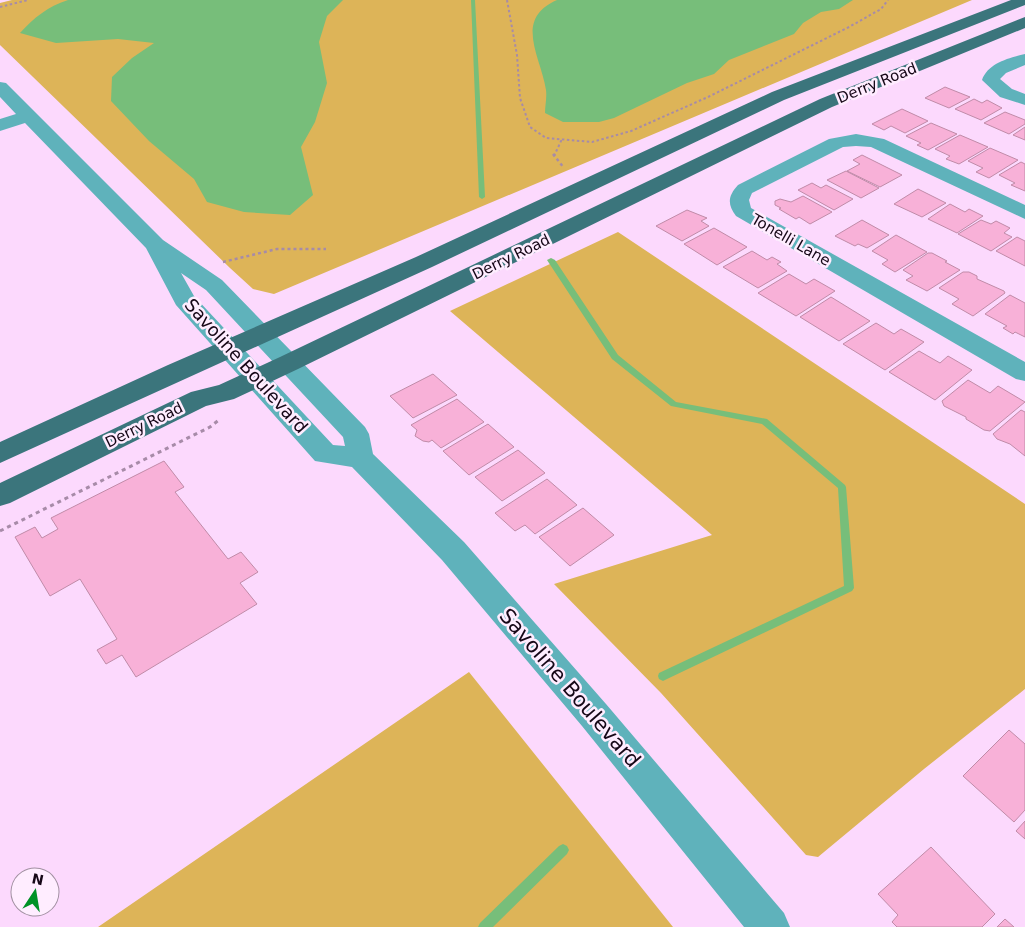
<svg xmlns="http://www.w3.org/2000/svg" width="1025" height="927" font-family="'DejaVu Sans',sans-serif">
<style>
.green{fill:#ddb458}
.water{fill:#77be7a}
.lines{fill:none;stroke-linecap:round;stroke-linejoin:round}
.stream{fill:#77be7a;fill-rule:evenodd}
.building{fill:#f8b1d8;stroke:#c08ba8}
.path-far2{stroke:#a78ba8;stroke-width:2;stroke-dasharray:2.5 2.5;stroke-linecap:butt}
.path-far1{stroke:#a78ba8;stroke-width:2.5;stroke-dasharray:3 3;stroke-linecap:butt}
.path{stroke:#a78ba8;stroke-width:3;stroke-dasharray:4 4;stroke-linecap:butt}
.minor{fill:#5fb2bb;fill-rule:evenodd}
.major{fill:#3b757c;fill-rule:evenodd}
.labels{text-anchor:middle;stroke-width:5;stroke-linejoin:round;paint-order:stroke}
.far-street-label{font-size:15px;fill:#160717;stroke:#ffedff}
.street-label{font-size:18px;fill:#160717;stroke:#ffedff}
.near-street-label{font-size:21px;fill:#160717;stroke:#ffedff}
</style>
<rect width="100%" height="100%" fill="#fcd9fd"/>
<path class="green" d="M12,0H972L274,294L253,289L230,268L0,45V3Z
M618,232L1025,504V689L924,769L818,857L806,855L661,693L554,584L712,535L450,311Z
M469,672L673,927H98Z"/>
<path class="water" d="M68,0H343L327,16L319,42L327,83L315,122L301,147L313,195L290,215L244,212L207,202L194,179L149,141L111,101L112,77L132,58L154,43L118,39L56,43L20,33C35,17 47,7 68,0Z
M557,0H853L839,9L821,12L803,23L794,34L729,60L714,74L687,83L614,118L599,122H563L545,113C545,106 547,97 546,90C541,57 513,19 557,0Z"/>
<g class="lines">
<path class="stream" d="M471,0H475L485,197L482,199L479,197Z
M551,258L555,260L618,355L676,402L767,419L845,485L846,487L854,588L852,591L667,679L663,681L659,679L658,676L659,673L844,586L838,488L762,424L671,406L612,359L547,260Z
M563,844L567,846L569,850L567,854L493,927H478L480,923L559,846Z"/>
</g>
<path class="building" d="M945,87L970,97L949,108L925,98Z
M974,99L982,103L987,100L1002,108L981,120L955,109Z
M902,109L928,121L905,133L891,126L884,130L872,124Z
M1005,112L1025,120V124L1009,134L984,123Z
M931,123L957,134L928,150L917,145L921,143L906,136Z
M1025,127V140L1013,135Z
M960,135L988,147L959,164L946,159L950,156L935,149Z
M990,148L1018,160L989,178L976,172L983,168L968,161Z
M862,155L902,175L880,187L847,171L860,164L853,160Z
M1021,162L1025,164V191L1011,185L1015,183L999,175Z
M846,171L879,188L861,198L827,180Z
M812,183L821,188L826,185L853,199L834,210L798,190Z
M918,189L946,203L922,217L894,204Z
M803,196L832,212L810,224L799,217L796,219L779,209L781,208L775,205V201L780,199L791,202Z
M950,204L965,212L969,209L983,216L957,233L928,219Z
M687,210L707,218L701,221L709,226L682,241L656,226Z
M862,220L889,235L867,248L858,244L855,246L835,236Z
M981,220L991,224L996,221L1010,228L1004,233L1012,237L991,251L958,234Z
M714,228L747,247L717,265L684,244Z
M896,235L927,252L895,272L882,264L888,260L872,251Z
M1017,237L1025,241V266L996,251Z
M752,251L767,260L772,257L781,262L777,264L787,271L758,288L723,267Z
M928,253H932L947,261L945,262L960,270L927,291L906,280L913,276L903,270Z
M963,272H969L977,276V279L1004,291L1005,293L973,316L952,304L959,299L939,288Z
M789,274L806,284L814,279L835,291L796,316L758,293Z
M1010,295L1025,303V337L1015,332L1013,334L1003,328L1007,326L985,314Z
M831,297L870,321L839,341L800,317Z
M876,323L894,334L901,329L924,342L885,370L843,344Z
M919,351L940,363L948,356L972,370L935,400L889,372Z
M433,374L457,395L413,418L390,396Z
M968,380L990,393L998,386L1025,402L990,431L984,430L966,419V417L944,406L942,401Z
M457,399L484,422L441,448L432,440L429,442L423,441L415,436L417,430L411,425Z
M1021,410L1025,412V456L1010,444L997,439L993,434Z
M488,424L514,447L469,475L443,451Z
M518,450L545,473L502,501L475,477Z
M164,461L184,487L175,492L228,559L241,552L258,572L240,583L257,604L136,677L122,655L106,664L97,650L117,639L80,579L50,596L15,537L35,527L42,538L58,529L51,518Z
M547,479L577,505L535,534L525,525L515,531L495,513Z
M583,508L614,535L570,566L539,537Z
M1009,730L1025,744V810L1014,822L963,776Z
M1025,821V839L1016,831Z
M931,847L995,914L982,927H897L892,922L898,915L878,894Z
M1005,919L1014,927H997Z"/>
<g class="lines">
<path class="path-far2" d="M507,0L517,55L520,98L530,127L546,138L592,142L631,131L708,97L849,27L881,9L888,0
M0,7L28,0
M554,156L562,139"/>
<path class="path-far1" d="M553,154L564,168
M223,262L277,249H326"/>
<path class="path" d="M0,531L210,427L220,419"/>
<path class="minor" d="M1025,54V65L1006,73L1000,79L1012,89L1025,94V105L1000,97L982,80C988,63 1009,58 1025,54Z
M0,82L6,83L163,240L222,280L365,427L369,434L373,454L464,542L606,704L784,913L790,927H744L582,726L442,560L352,467L315,461L176,305L146,248L25,123L0,131V119L16,114L0,97ZM181,273L206,290L343,437L345,446L333,445L194,296Z
M856,134L884,139L1025,205V219L871,147L856,146L843,147L752,193L749,200L751,208L1025,362V381L1016,379L736,216C727,204 728,196 738,185L829,139Z"/>
<path class="major" d="M1011,0H1025V5L784,100L432,267L0,463V442L168,365L416,257L772,92Z
M1025,17V28L832,107L298,369L234,399L206,406L10,503L0,506V483L191,392L219,385L280,357L820,99Z"/>
</g>
<g class="labels">
<g class="far-street-label">
<text transform="translate(877 83) rotate(-22)" y="5">Derry Road</text>
<text transform="translate(791 240) rotate(30)" y="5">Tonelli Lane</text>
<text transform="translate(511 257) rotate(-26)" y="5">Derry Road</text>
<text transform="translate(144 425) rotate(-26)" y="5">Derry Road</text>
</g>
<g class="street-label">
<text transform="translate(246 366) rotate(48)" y="6">Savoline Boulevard</text>
</g>
<g class="near-street-label">
<text transform="translate(570 688) rotate(49)" y="7">Savoline Boulevard</text>
</g>
</g>
<g transform="translate(35 892) rotate(12)"><circle r="24" fill="#ffedff" stroke="#a291a2"/>
<path d="M0-4L9 19L0 12L-9 19Z" fill="#009227"/>
<text y="-8" font-size="14" font-weight="bold" text-anchor="middle" fill="#160717">N</text>
</g>
</svg>
